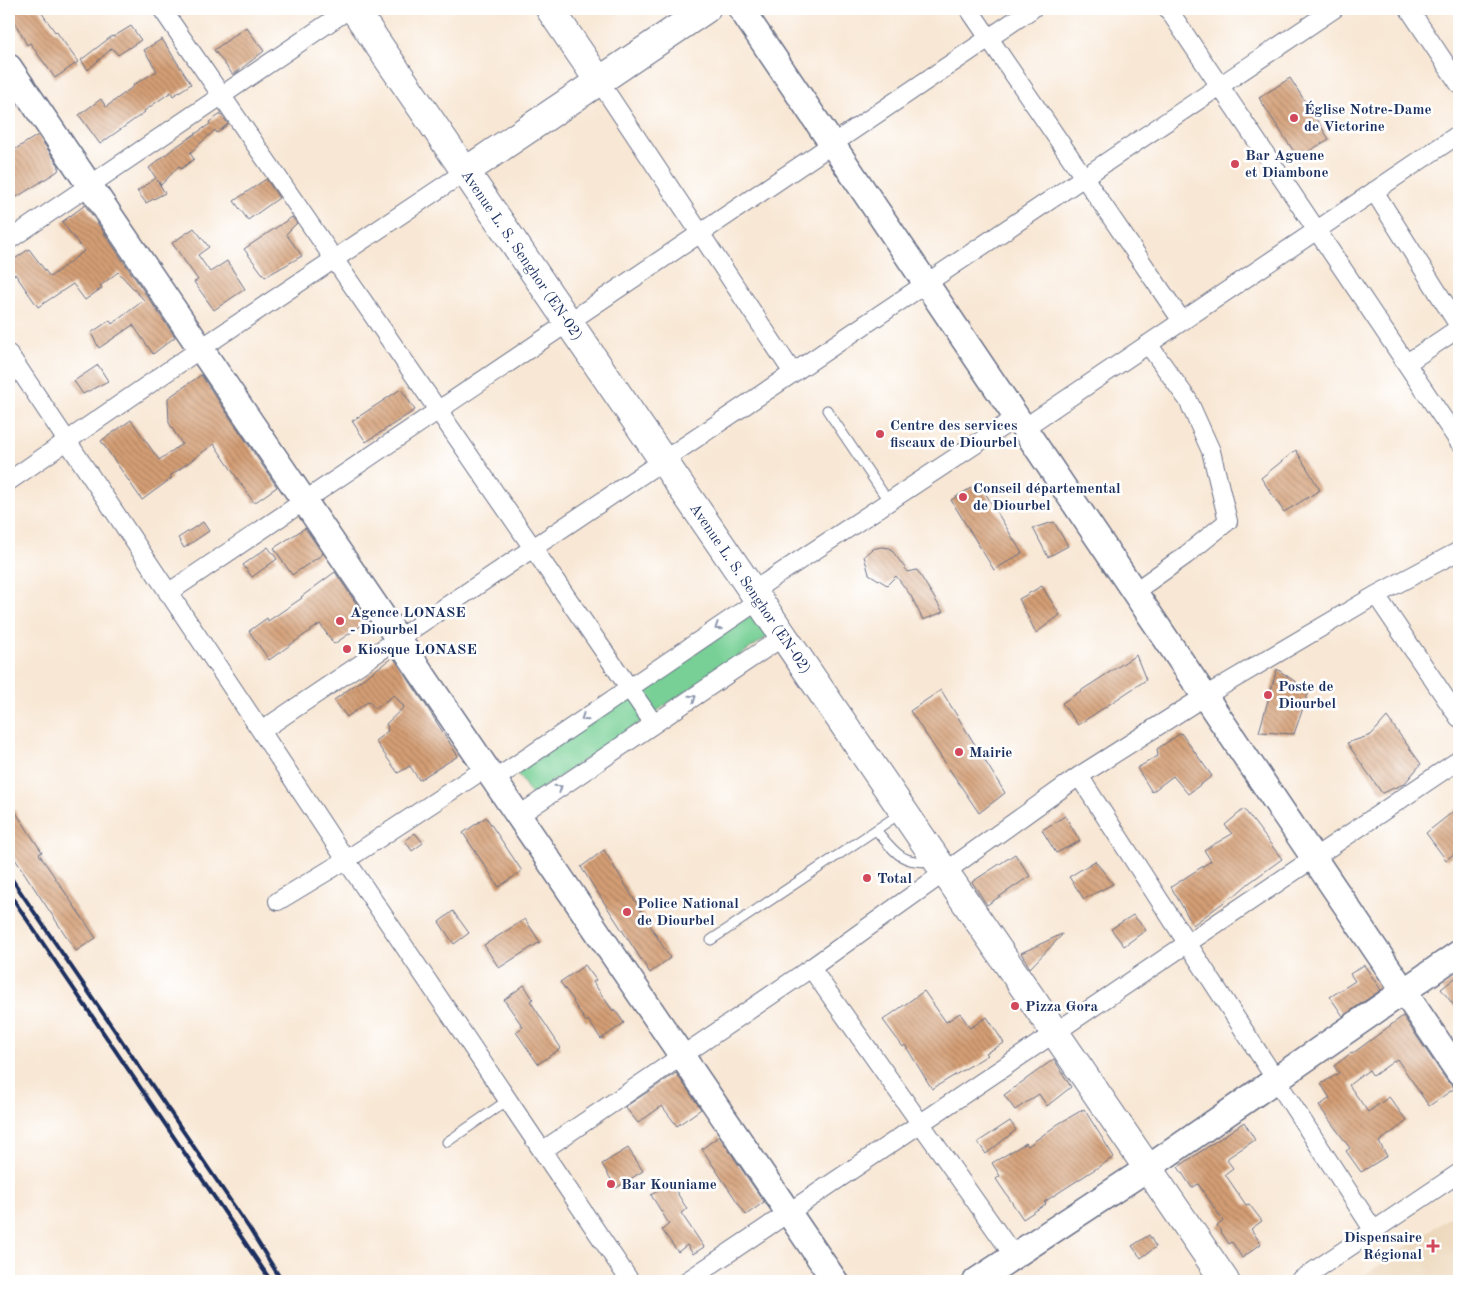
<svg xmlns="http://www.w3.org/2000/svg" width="1468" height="1290" font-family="'Old Standard TT',serif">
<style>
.built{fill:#ecd7ba}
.green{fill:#78d096;stroke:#4a807a}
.building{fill:url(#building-back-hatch)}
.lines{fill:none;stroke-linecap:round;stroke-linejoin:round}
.lane-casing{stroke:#686f87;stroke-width:11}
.street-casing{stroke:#686f87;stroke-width:20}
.secondary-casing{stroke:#686f87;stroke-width:28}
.primary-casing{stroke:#686f87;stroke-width:30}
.lane{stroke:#fff;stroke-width:9}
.street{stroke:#fff;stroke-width:18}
.secondary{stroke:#fff;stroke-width:25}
.primary{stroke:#fff;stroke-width:28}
.rail{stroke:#1b2f5e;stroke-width:4}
.oneway{stroke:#8d97ae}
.poi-dot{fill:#d1495b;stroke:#fff;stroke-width:2}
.labels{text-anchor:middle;stroke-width:5;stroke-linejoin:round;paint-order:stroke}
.poi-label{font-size:15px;font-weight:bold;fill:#1b2f5e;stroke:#fff;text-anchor:start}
.street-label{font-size:15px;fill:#1b2f5e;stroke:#fff}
</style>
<defs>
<pattern id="building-back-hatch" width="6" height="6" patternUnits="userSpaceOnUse" patternTransform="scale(1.25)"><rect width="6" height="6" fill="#d49e74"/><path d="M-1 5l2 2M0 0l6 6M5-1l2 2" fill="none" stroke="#ab8162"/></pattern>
</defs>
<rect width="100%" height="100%" fill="#fff"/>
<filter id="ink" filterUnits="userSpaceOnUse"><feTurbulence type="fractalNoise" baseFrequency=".02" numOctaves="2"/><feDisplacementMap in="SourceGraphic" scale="10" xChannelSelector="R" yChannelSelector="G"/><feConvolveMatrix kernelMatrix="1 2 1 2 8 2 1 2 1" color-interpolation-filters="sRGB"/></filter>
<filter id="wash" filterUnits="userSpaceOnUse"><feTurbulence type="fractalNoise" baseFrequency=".0096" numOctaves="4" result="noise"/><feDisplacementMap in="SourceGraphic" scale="20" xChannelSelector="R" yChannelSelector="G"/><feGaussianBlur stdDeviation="1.12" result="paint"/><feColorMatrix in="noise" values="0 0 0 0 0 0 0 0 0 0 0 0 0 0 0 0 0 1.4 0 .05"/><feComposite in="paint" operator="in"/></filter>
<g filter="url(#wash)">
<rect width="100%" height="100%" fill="#f8e7d4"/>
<path class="built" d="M1459,1211V1281H1356Z"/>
<path class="green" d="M758,611L773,633L532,795L517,773Z"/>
<g id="blocks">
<path class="building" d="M9,9H39L55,32L56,31L78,62L55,78L30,43L27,45L9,12Z
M131,26L141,40L118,55L112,48L88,70L81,60L112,36L113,37Z
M246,27L264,51L233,75L214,50Z
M162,39L191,84L173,96L171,92L144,111L145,112L100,144L79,115L101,99L106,107L134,86L133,85L157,71L144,50Z
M1290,78L1329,139L1298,158L1259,98Z
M221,114L228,124L217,133L215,130L190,153L194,159L181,169L179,166L161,185L157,180L165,193L146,203L137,191L156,178L149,168L174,148L210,124L209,122Z
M38,135L59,166L58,171L17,197L9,184V153Z
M266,179L279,198L248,220L234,201Z
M85,205L175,337L153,354L133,325L99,348L91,333L110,320L112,324L144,300L118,272L100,286L102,288L85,300L73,284L38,307L15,274L9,279V263L29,249L50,277L84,251L62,222Z
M292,217L297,223L286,234L302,256L265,277L244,249Z
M194,228L209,247L198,255L210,272L227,261L245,289L214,310L194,282L198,280L172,243Z
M98,365L108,381L83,394L74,381Z
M201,375L277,487L254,503L214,444L170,476L172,478L142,500L101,441L131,420L159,460L182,444L169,423L168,398Z
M401,389L415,410L366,442L352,421Z
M1296,450L1320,490L1284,512L1261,478Z
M979,483L1022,553L994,570L951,500Z
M203,522L209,531L184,548L178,538Z
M1054,522L1068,546L1048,557L1033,528Z
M305,528L323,554L292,575L274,548Z
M268,547L277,559L252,577L243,565Z
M881,547L890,548L908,572L917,570L943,612L923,620L911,596L896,576L887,585L869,574L864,556L872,549Z
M335,572L368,621L334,644L320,624L269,660L249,631L267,618L268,621L302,598L301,597Z
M1042,586L1060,615L1036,633L1019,599Z
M1136,655L1146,680L1078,725L1062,703Z
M393,657L425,704L458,756L419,780L410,766L398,773L375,741L388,731L387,729L388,728L386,724L404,707L394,695L375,709L369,701L347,717L334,700Z
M1277,669L1309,691L1294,734L1259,732Z
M941,690L1005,793L979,813L910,711Z
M1387,717L1421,764L1404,784L1382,793L1347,743L1371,735Z
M1181,733L1212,776L1188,794L1173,776L1152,792L1137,768L1158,756L1157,749Z
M9,802L42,852L39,854L96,938L76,951L9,850Z
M1459,807V850L1446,860L1426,833Z
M1244,809L1282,859L1249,883L1233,897L1232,896L1193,925L1171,887L1211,861L1204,850L1232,834L1225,825Z
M1065,816L1080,841L1056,853L1042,830Z
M486,817L522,871L499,887L463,833Z
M415,833L423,843L412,851L405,841Z
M604,850L670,958L650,973L581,867Z
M1015,854L1030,876L987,905L972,882Z
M1095,861L1113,884L1084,899L1069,877Z
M453,911L469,933L454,944L439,922Z
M1133,915L1146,930L1124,946L1111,929Z
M525,919L540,942L499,968L484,945Z
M1062,934V935L1030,968L1021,953Z
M585,965L596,980L593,982L613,1011L614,1009L624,1023L601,1039L588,1020L586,1022L573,1002L574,1001L560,982Z
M1364,965L1381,990L1343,1016L1330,997L1355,981L1350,974Z
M1459,975V1012L1441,989Z
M524,985L533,999L530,1001L561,1048L538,1064L516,1032L523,1027L504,1000Z
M924,991L946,1022L960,1013L970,1028L987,1017L1004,1043L986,1053L988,1055L932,1089L905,1045L903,1047L883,1020Z
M1403,1016L1447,1081L1455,1088L1429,1106L1397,1059L1373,1076L1369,1070L1349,1085L1368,1112L1389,1097L1407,1121L1379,1142L1387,1156L1361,1172L1346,1151L1350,1148L1319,1106L1330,1098L1321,1084L1339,1073L1334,1066L1351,1053L1352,1054Z
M1054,1059L1071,1087L1047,1106L1039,1094L1015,1110L1004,1095Z
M676,1073L701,1109L677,1126L662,1106L638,1123L625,1107Z
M1084,1109L1114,1157L1044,1202L1046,1204L1023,1219L996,1179L1000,1176L992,1163L1026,1143L1028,1146L1058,1124Z
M1010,1121L1016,1130L986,1154L978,1142Z
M1244,1122L1255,1140L1229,1157L1227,1160L1233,1168L1225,1174L1246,1205L1249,1204L1262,1221L1251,1229L1261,1244L1242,1258L1232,1242L1229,1244L1217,1226L1223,1221L1198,1184L1192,1188L1178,1167Z
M719,1136L764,1202L746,1215L702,1149Z
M628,1148L643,1171L616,1188L602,1164Z
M671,1183L687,1209L681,1213L704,1247L693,1254L687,1245L678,1252L662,1230L669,1224L651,1195Z
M1149,1235L1156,1247L1141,1258L1132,1246Z"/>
</g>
</g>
<g filter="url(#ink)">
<use href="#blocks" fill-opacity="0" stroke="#686f87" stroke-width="1"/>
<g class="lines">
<defs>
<path id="lane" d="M827,410L889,502
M876,830C894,851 901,865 932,861
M711,940L901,813
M447,1142L508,1100"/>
<path id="street" d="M162,9L654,724
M969,9L1182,321
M1168,9L1459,442
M1409,9L1459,84
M599,81L793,373
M1374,191L1459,326
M9,240L349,9
M9,354L261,731L346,860L630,1281
M1407,363L1459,328
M1024,428L1459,134
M9,481L200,349L466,171
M753,591L1017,417
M1134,592L1186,555L1228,521L1211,451L1188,400L1148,344
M168,593L1032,9
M1376,595L1459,718
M261,731L1334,9
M1079,776L1374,1231
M494,780L759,600
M518,816L784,636
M278,901L346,860L486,768
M811,968L1014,1256
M542,1151L811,968L1079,776L1205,696L1376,595L1459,551
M687,1281L1459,760
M1299,1281L1459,1173"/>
<path id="secondary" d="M741,9L1459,1073
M9,67L835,1281
M976,1281L1148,1168L1459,953"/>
<g id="primary">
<path id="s1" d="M354,9L1225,1281"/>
<path d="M550,9L599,81"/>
<path d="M466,171L706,9"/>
</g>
</defs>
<use href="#lane" class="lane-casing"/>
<use href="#street" class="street-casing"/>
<use href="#secondary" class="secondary-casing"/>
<use href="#primary" class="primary-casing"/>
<use href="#lane" class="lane"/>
<use href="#street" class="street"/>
<use href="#secondary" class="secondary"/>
<use href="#primary" class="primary"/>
<path class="rail" d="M9,875L249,1228L282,1281
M9,893L271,1281"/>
</g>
<defs><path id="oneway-chevron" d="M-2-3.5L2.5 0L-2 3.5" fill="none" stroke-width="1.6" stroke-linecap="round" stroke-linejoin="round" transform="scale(1.25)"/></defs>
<g class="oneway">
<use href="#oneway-chevron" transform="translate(718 627) rotate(146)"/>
<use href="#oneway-chevron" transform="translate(693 698) rotate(-34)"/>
<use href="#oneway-chevron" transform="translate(584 718) rotate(146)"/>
<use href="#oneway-chevron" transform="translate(559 788) rotate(-34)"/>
</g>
</g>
<g class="poi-dot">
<circle cx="1294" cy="118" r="5"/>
<circle cx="1235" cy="164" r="5"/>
<circle cx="880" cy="434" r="5"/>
<circle cx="963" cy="497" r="5"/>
<circle cx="340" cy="621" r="5"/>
<circle cx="347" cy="649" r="5"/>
<circle cx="1268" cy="695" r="5"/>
<circle cx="959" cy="752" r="5"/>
<circle cx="867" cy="878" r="5"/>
<circle cx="627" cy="912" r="5"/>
<circle cx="1015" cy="1006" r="5"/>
<circle cx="611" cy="1184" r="5"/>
<path d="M1430.5 1238.5h5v5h5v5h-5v5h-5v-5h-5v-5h5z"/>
</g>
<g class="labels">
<g class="poi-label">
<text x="1304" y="114">Église Notre-Dame<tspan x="1304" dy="17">de Victorine</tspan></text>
<text x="1245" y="160">Bar Aguene<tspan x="1245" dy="17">et Diambone</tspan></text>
<text x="890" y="430">Centre des services<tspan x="890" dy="17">fiscaux de Diourbel</tspan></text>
<text x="973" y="493">Conseil départemental<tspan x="973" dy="17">de Diourbel</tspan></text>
<text x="350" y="617">Agence LONASE<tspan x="350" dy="17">- Diourbel</tspan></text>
<text x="357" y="654">Kiosque LONASE</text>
<text x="1278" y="691">Poste de<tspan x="1278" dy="17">Diourbel</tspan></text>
<text x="969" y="757">Mairie</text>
<text x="877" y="883">Total</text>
<text x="637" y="908">Police National<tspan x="637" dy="17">de Diourbel</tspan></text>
<text x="1025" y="1011">Pizza Gora</text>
<text x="621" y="1189">Bar Kouniame</text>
<text x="1422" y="1242" text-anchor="end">Dispensaire<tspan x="1422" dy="17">Régional</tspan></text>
</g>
<g class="street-label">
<text dy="5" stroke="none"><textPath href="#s1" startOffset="298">Avenue L. S. Senghor (EN-02)</textPath></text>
<text dy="5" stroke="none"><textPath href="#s1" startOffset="702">Avenue L. S. Senghor (EN-02)</textPath></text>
</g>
</g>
<rect width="1468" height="1290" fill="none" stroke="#fff" stroke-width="30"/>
</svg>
